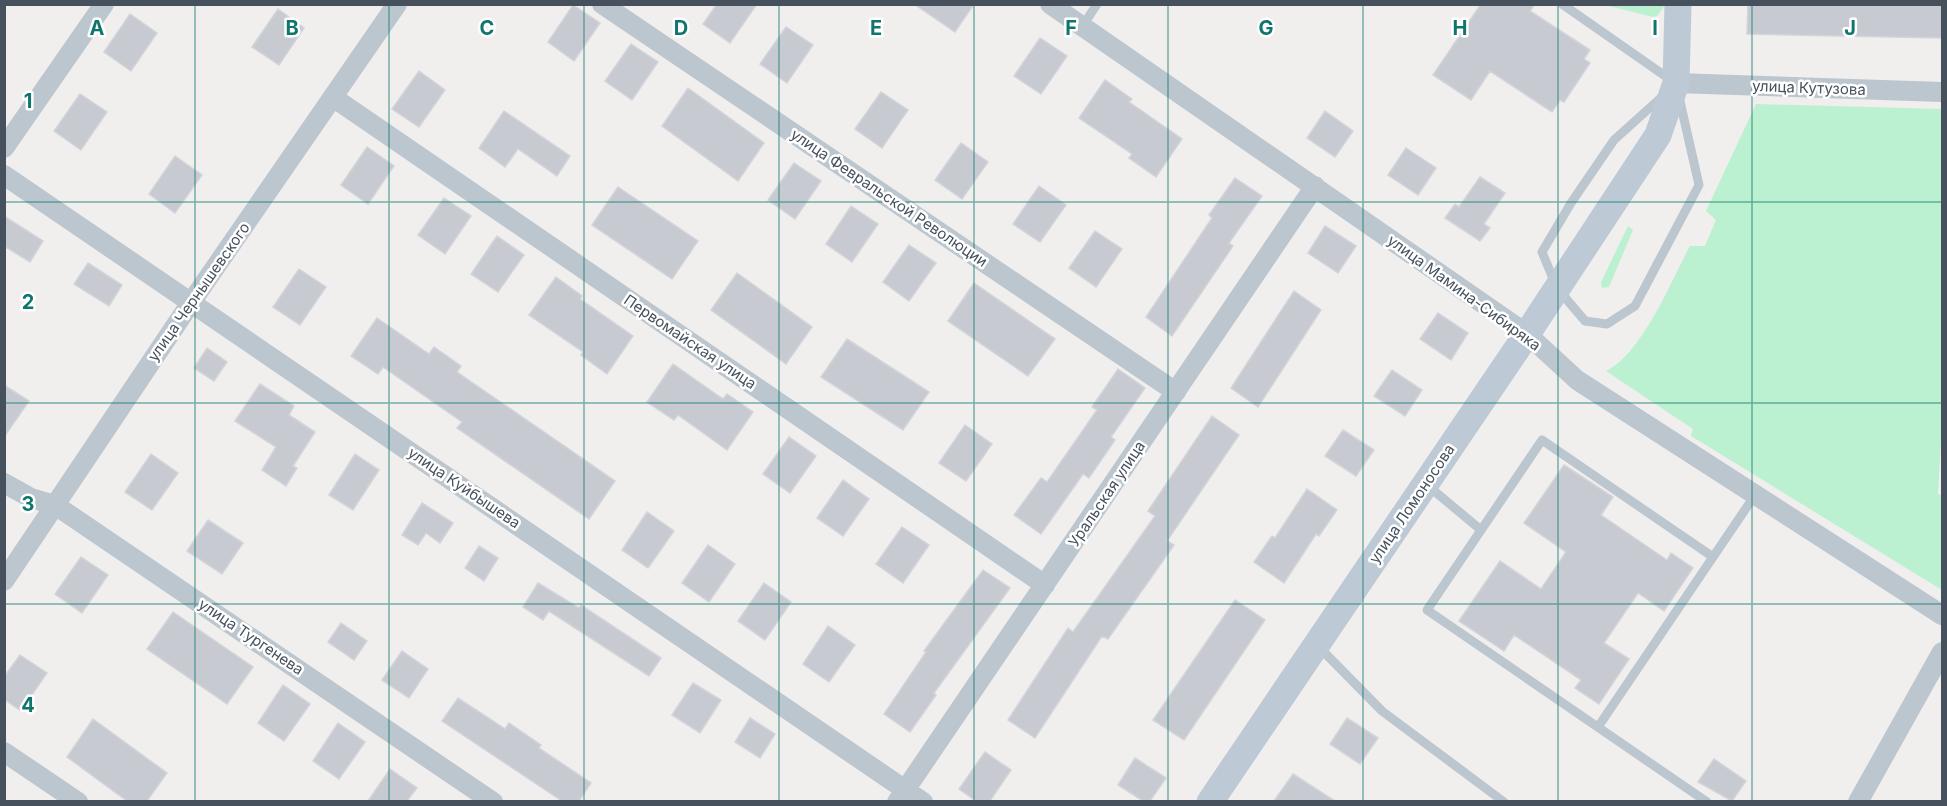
<svg xmlns="http://www.w3.org/2000/svg" width="1947" height="806" font-family="Inter,sans-serif">
<style>
.green{fill:#bbf0d1}
.building{fill:#c8cad1;stroke:#d2d4da;stroke-width:1.5}
.lines{fill:none;stroke-linecap:round;stroke-linejoin:round}
.lane{stroke:#bcc6ce;stroke-width:9}
.street{stroke:#bcc6ce;stroke-width:20}
.secondary{stroke:#bec9d6;stroke-width:27}
.grid{fill:none;stroke:#0f766e;stroke-width:1.5;stroke-opacity:0.55}
.labels{text-anchor:middle;stroke-width:5;stroke-linejoin:round;paint-order:stroke}
.street-label{font-size:15px;fill:#46515d;stroke:#fff}
.grid-label{font-size:20px;text-anchor:middle;font-weight:bold;fill:#0f766e;stroke:#fff;stroke-width:5;stroke-linejoin:round;paint-order:stroke}
</style>
<rect width="100%" height="100%" fill="#f1eeee"/>
<path class="green" d="M1605,5H1665L1657,16L1653,17Z
M1756,104L1942,109V423L1938,494L1942,495V590L1691,436L1693,429L1606,371C1642,354 1671,281 1690,246H1705L1716,220L1706,211Z
M1628,226L1633,230L1609,287L1602,288L1601,282Z"/>
<path class="building" d="M717,4H757L730,43L703,24Z
M914,4H974L955,32Z
M1481,4H1535L1530,11L1590,50L1584,59L1590,63L1564,102L1560,100L1552,112L1490,71L1471,100L1433,75Z
M1748,4H1942V38L1747,34Z
M573,5L600,23L574,61L548,42Z
M278,9L304,28L279,65L252,47Z
M130,14L157,33L131,71L104,52Z
M786,27L813,45L787,83L760,64Z
M1040,38L1067,56L1041,94L1014,76Z
M631,44L658,62L632,100L605,81Z
M419,71L445,90L419,127L392,109Z
M1105,80L1132,99L1129,102L1182,139L1156,177L1129,158L1132,154L1079,118Z
M688,88L764,143L738,181L662,126Z
M881,92L908,110L882,148L855,129Z
M80,94L107,112L81,150L54,131Z
M504,111L570,156L557,176L518,149L505,167L479,148Z
M1325,111L1353,131L1335,157L1307,138Z
M961,143L988,162L962,199L935,180Z
M367,147L394,166L368,204L341,185Z
M1406,148L1436,168L1418,195L1388,175Z
M175,156L202,175L175,213L149,194Z
M794,163L821,181L795,219L768,200Z
M1480,177L1505,193L1484,224L1490,228L1480,241L1445,218L1455,204L1459,207Z
M1235,178L1262,196L1229,243L1233,246L1172,336L1146,317L1212,218L1209,215Z
M1039,186L1066,205L1040,242L1013,224Z
M618,187L698,241L672,279L592,225Z
M444,198L471,216L445,254L418,235Z
M851,206L878,224L852,262L826,244Z
M4,216L43,241L30,262L4,246Z
M1325,226L1356,246L1338,273L1308,253Z
M1095,231L1122,249L1096,287L1069,268Z
M497,236L524,255L498,292L471,274Z
M909,245L936,263L909,301L883,282Z
M88,263L122,285L109,306L74,284Z
M299,269L326,287L300,325L273,307Z
M737,273L812,327L786,364L711,310Z
M556,277L582,296L580,299L633,336L607,374L581,355L583,352L529,315Z
M974,283L1055,339L1028,376L948,321Z
M1294,291L1321,310L1258,407L1231,388Z
M1438,313L1468,333L1451,360L1420,339Z
M377,318L429,354L434,347L461,366L457,372L615,481L589,519L457,428L462,422L383,367L378,374L351,356Z
M847,339L929,392L903,430L821,377Z
M207,348L227,362L214,381L194,368Z
M673,364L723,399L727,394L753,412L727,450L678,415L674,420L647,402Z
M1118,369L1145,388L1111,437L1115,440L1089,478L1083,474L1041,534L1014,515L1041,478L1047,482L1097,410L1092,407Z
M1392,370L1422,390L1405,416L1374,396Z
M260,384L294,406L289,415L315,432L293,466L297,468L286,486L262,470L276,447L235,421Z
M4,385L29,401L4,437Z
M1212,416L1239,435L1167,541L1174,545L1108,639L1102,636L1035,738L1008,720L1068,628L1073,632L1155,516L1148,511Z
M965,425L992,444L966,481L939,463Z
M1343,430L1374,450L1356,476L1325,456Z
M789,437L816,456L790,493L763,474Z
M151,454L178,473L152,510L125,492Z
M355,454L379,470L353,510L329,495Z
M1564,465L1613,497L1601,515L1667,560L1671,553L1693,568L1664,611L1638,593L1604,643L1629,659L1599,704L1575,688L1581,680L1514,635L1504,651L1459,621L1500,561L1541,589L1566,552L1524,523Z
M843,480L869,499L843,536L817,518Z
M1307,489L1337,510L1319,536L1316,534L1284,583L1254,562L1272,536L1275,538Z
M422,503L453,523L440,543L426,533L418,545L402,535Z
M647,512L674,531L648,568L622,550Z
M208,520L243,543L222,574L187,551Z
M902,527L929,545L903,583L876,564Z
M708,545L735,564L709,602L682,583Z
M479,546L498,558L484,581L465,568Z
M81,557L108,575L82,613L55,594Z
M983,570L1010,588L934,693L936,695L910,732L884,714L926,652L924,651Z
M538,583L579,608L581,605L661,658L649,676L549,611L543,620L523,607Z
M764,583L791,602L765,640L738,621Z
M1235,600L1265,620L1184,740L1153,720Z
M173,612L253,667L227,704L147,649Z
M341,623L367,641L354,660L328,642Z
M828,626L855,645L829,682L803,664Z
M402,651L428,669L409,698L382,680Z
M20,655L47,673L21,711L4,699V677Z
M693,683L721,700L700,733L672,715Z
M283,685L310,704L284,741L258,723Z
M458,698L505,729L509,723L541,745L539,748L591,783L579,801H562L442,721Z
M750,718L775,734L760,758L735,742Z
M1347,718L1378,738L1360,764L1330,744Z
M93,719L167,773L147,801H127L67,757Z
M338,723L365,742L339,779L313,761Z
M985,752L1011,770L990,801H976L959,789Z
M1135,758L1166,778L1150,801H1143L1118,785Z
M1714,759L1746,781L1732,801L1698,782Z
M390,769L417,788L407,801H368Z
M1293,774L1335,801H1274Z"/>
<g class="lines">
<path class="lane" d="M1562,4L1671,80
M1082,27L1097,4
M1664,95L1614,140L1571,203L1542,252L1557,288L1585,321L1607,324L1635,306L1699,185L1679,97
M1427,485L1481,530
M1713,557L1755,495
M1318,646L1382,711L1504,802
M1598,727L1713,557L1542,440L1427,610L1707,802"/>
<path class="street" d="M602,4L1176,392
M1050,4L1527,334L1577,380L1942,615
M1676,83L1942,92
M334,98L1045,585
M4,148L104,4
M4,175L923,802
M4,483L31,498L55,505L493,802
M4,581L192,301L397,4
M4,752L78,802
M897,802L1315,186
M1858,802L1942,652"/>
<path class="secondary" d="M1210,802L1527,334L1658,135L1676,83L1678,4"/>
</g>
<path class="grid" d="M195,4V802M389,4V802M584,4V802M779,4V802M974,4V802M1168,4V802M1363,4V802M1558,4V802M1752,4V802M4,202H1942M4,403H1942M4,604H1942"/>
<g class="labels">
<g class="street-label">
<text transform="translate(1809 88) rotate(2)" y="5">улица Кутузова</text>
<text transform="translate(889 198) rotate(34)" y="5">улица Февральской Революции</text>
<text transform="translate(199 292) rotate(-55)" y="5">улица Чернышевского</text>
<text transform="translate(1464 293) rotate(36)" y="5">улица Мамина-Сибиряка</text>
<text transform="translate(690 342) rotate(34)" y="5">Первомайская улица</text>
<text transform="translate(464 488) rotate(34)" y="5">улица Куйбышева</text>
<text transform="translate(1107 494) rotate(-56)" y="5">Уральская улица</text>
<text transform="translate(1412 504) rotate(-56)" y="5">улица Ломоносова</text>
<text transform="translate(251 637) rotate(34)" y="5">улица Тургенева</text>
</g>
</g>
<g class="grid-label">
<text x="97" y="35">A</text>
<text x="292" y="35">B</text>
<text x="487" y="35">C</text>
<text x="681" y="35">D</text>
<text x="876" y="35">E</text>
<text x="1071" y="35">F</text>
<text x="1266" y="35">G</text>
<text x="1460" y="35">H</text>
<text x="1655" y="35">I</text>
<text x="1850" y="35">J</text>
<text x="28" y="108">1</text>
<text x="28" y="309">2</text>
<text x="28" y="511">3</text>
<text x="28" y="712">4</text>
</g>
<rect width="1947" height="806" fill="none" stroke="#46515d" stroke-width="12"/>
</svg>
